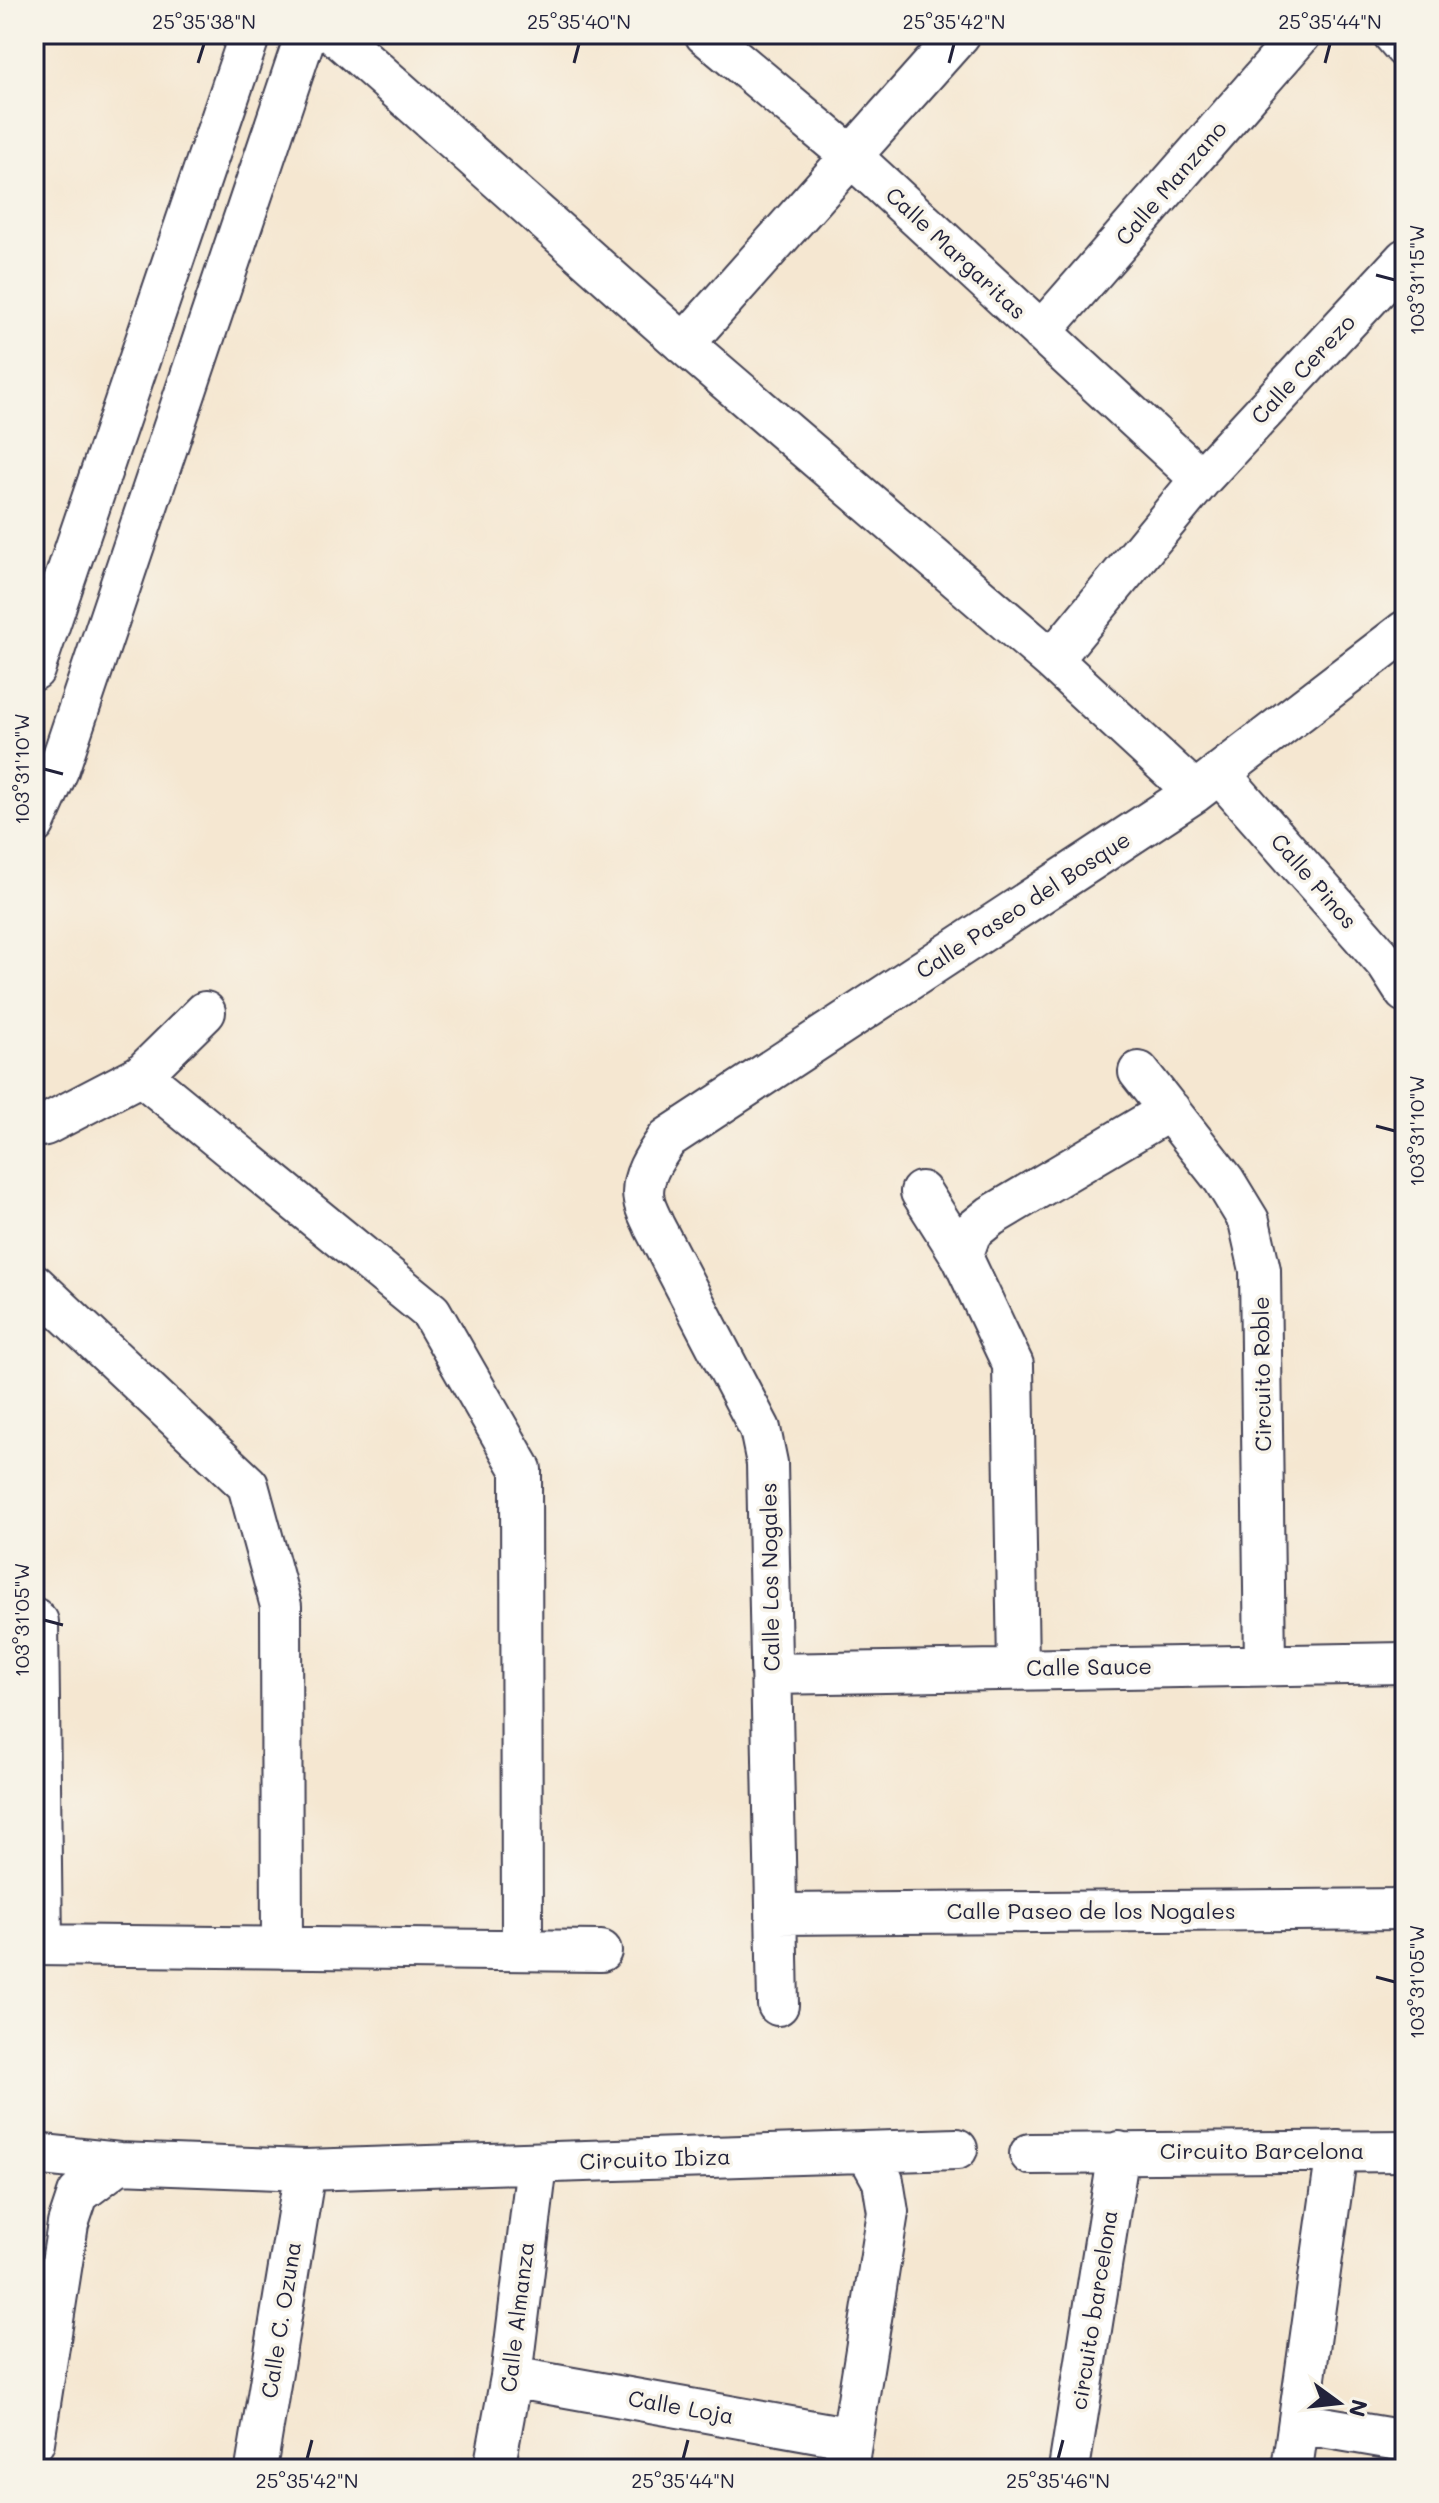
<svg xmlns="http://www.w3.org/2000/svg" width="1439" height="2503" font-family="Mali,sans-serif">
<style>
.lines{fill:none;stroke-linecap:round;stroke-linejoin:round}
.street-casing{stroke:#424052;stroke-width:44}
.street{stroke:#fff;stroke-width:40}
.ticks{fill:none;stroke:#22223b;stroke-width:3}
.labels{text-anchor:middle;stroke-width:7;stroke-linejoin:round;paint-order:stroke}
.street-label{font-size:22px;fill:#22223b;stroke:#f7f3e8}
.neatline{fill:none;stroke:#22223b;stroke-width:3}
.ticks-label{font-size:20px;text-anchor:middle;fill:#22223b}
</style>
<rect width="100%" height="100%" fill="#f7f3e8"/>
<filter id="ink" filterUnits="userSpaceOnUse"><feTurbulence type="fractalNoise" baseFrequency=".0125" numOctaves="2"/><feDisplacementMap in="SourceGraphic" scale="16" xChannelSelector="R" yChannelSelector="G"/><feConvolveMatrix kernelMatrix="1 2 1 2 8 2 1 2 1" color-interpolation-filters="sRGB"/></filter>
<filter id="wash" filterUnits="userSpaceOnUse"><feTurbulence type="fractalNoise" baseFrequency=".006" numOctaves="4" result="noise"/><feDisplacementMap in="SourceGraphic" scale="32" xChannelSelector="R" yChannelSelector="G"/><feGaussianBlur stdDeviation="1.8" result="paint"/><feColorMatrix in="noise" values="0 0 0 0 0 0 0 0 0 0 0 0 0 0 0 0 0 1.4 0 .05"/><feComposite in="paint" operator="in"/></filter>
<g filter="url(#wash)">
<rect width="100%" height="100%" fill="#f5e7d1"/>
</g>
<g filter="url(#ink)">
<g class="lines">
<defs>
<path id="street" d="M335,34L684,344L1052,660L1195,792
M705,34L851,156L1201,479
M1393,34L1405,48
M1041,332L1301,34
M684,344L960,34
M1052,660L1201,479L1405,259
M34,670L250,34
M1219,773L1387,964L1405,992
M34,824L59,768L306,34
M1139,1072L1224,1180L1249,1221L1260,1270L1265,1665
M141,1075L431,1312L521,1469L522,1950
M34,1127L45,1125L141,1075L205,1012
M921,1192L962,1257L1013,1365L1018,1668
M962,1257L971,1232L991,1216L1170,1110
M34,1284L248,1485L281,1606L282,1948
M34,1618L38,1622L42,1945
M772,1674L1405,1663
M777,1914L1405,1909
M34,1945L601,1951
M778,2005L767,1463L760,1429L654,1226C651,1218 645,1209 644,1200C639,1178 656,1155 668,1138L1195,792L1405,631
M34,2154L119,2163L305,2170L957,2149
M1030,2154L1405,2151
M511,2377L852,2438
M1299,2423L1405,2441
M34,2442L68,2224L78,2194L119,2163
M256,2469L305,2170
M494,2469L511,2377L537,2164
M847,2469L888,2212L883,2181L867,2152
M1069,2469L1119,2152
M1292,2469L1337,2151"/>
</defs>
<use href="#street" class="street-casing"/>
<use href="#street" class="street"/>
</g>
</g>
<path class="ticks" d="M198,63L204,44M574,63L579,44M949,63L954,44M1325,63L1330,44M1376,275L1395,280M44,769L63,774M1376,1126L1395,1131M44,1620L63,1625M1376,1977L1395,1982M307,2459L312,2440M683,2459L688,2440M1058,2459L1063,2440"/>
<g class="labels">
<g class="street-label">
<text transform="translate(1171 183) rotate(-49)" y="8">Calle Manzano</text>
<text transform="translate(956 253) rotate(43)" y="8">Calle Margaritas</text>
<text transform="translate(1303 369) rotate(-47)" y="8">Calle Cerezo</text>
<text transform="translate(1314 881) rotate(49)" y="8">Calle Pinos</text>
<text transform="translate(1023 905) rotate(-33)" y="8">Calle Paseo del Bosque</text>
<text transform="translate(1262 1374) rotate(-91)" y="8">Circuito Roble</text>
<text transform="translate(770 1577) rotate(-91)" y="8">Calle Los Nogales</text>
<text transform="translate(1089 1667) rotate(-1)" y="8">Calle Sauce</text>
<text x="1091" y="1919">Calle Paseo de los Nogales</text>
<text x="1262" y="2159">Circuito Barcelona</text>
<text transform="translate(655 2159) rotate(-2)" y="8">Circuito Ibiza</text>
<text transform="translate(1094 2310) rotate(-81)" y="8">circuito barcelona</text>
<text transform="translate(517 2317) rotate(-83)" y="8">Calle Almanza</text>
<text transform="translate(281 2320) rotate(-81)" y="8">Calle C. Ozuna</text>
<text transform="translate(681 2407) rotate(10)" y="8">Calle Loja</text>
</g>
</g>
<rect width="1439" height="2503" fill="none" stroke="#f7f3e8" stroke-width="88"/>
<g transform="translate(1339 2403) rotate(105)" stroke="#f7f3e8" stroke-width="6" paint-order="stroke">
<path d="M0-6L14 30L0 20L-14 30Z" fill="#22223b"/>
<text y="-12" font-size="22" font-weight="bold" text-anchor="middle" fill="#22223b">N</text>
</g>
<rect x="44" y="44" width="1351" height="2415" class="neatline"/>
<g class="ticks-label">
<text x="204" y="29">25°35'38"N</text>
<text x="579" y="29">25°35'40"N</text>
<text x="954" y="29">25°35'42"N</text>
<text x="1330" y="29">25°35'44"N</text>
<text transform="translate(1417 280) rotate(-90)" y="7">103°31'15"W</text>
<text transform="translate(22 769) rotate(-90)" y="7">103°31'10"W</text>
<text transform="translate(1417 1131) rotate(-90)" y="7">103°31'10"W</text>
<text transform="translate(22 1620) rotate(-90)" y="7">103°31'05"W</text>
<text transform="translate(1417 1982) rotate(-90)" y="7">103°31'05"W</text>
<text x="307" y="2488">25°35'42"N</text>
<text x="683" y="2488">25°35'44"N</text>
<text x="1058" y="2488">25°35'46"N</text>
</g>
</svg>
